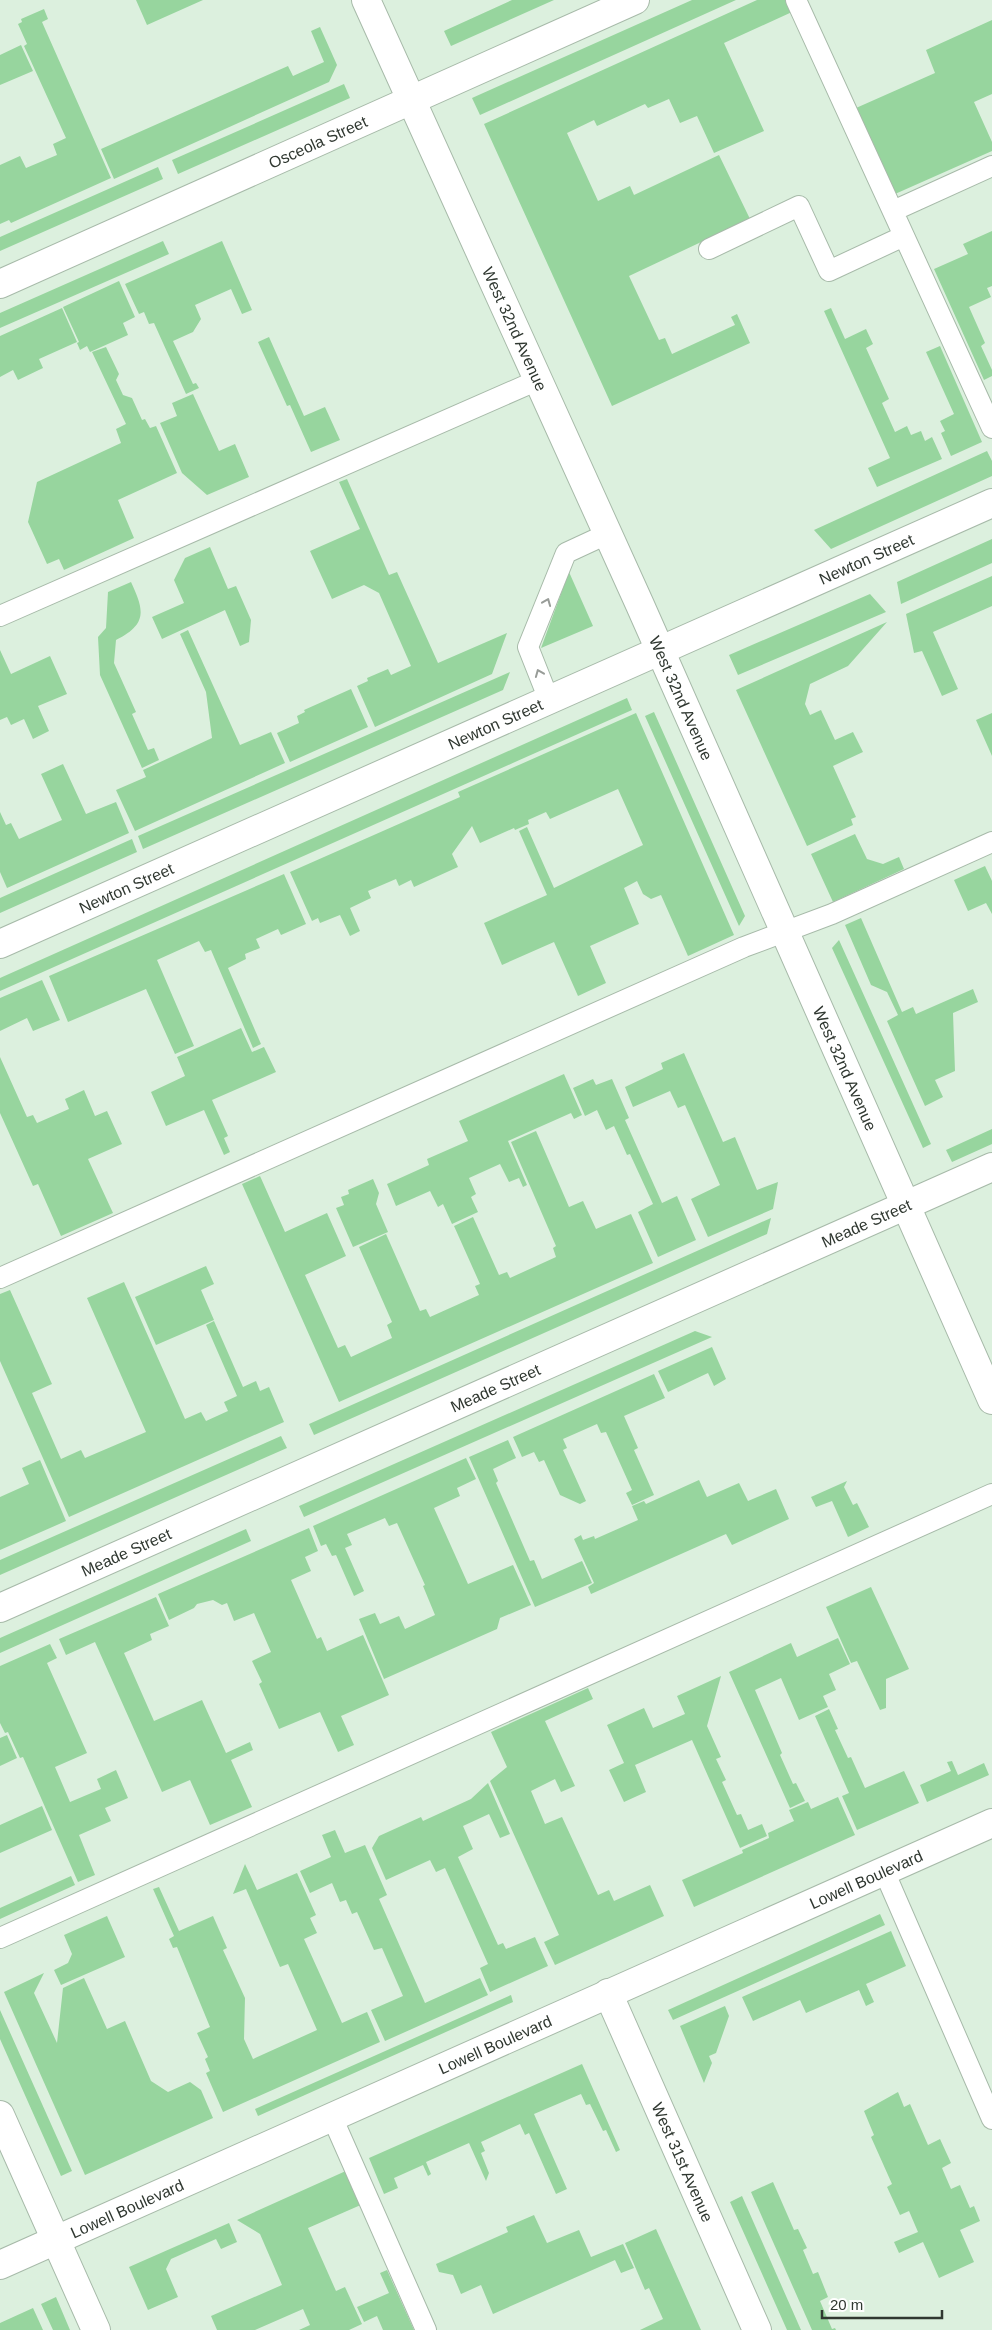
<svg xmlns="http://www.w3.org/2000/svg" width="992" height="2330" font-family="Arial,sans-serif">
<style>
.green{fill:#97d59e}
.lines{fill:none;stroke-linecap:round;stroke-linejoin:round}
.service-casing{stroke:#a7baa9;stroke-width:22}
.minor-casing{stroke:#a7baa9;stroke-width:30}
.tertiary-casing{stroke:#a7baa9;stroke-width:30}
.service{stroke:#fff;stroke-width:20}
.minor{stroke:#fff;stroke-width:28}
.tertiary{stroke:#fff;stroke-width:28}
.oneway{stroke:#989c98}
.labels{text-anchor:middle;stroke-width:4;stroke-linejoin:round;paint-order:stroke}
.street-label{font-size:16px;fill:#303831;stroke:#fff}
</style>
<rect width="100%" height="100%" fill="#dcf0de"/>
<path class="green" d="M136,0H203L147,25Z
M512,0H554L451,46L444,31Z
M692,0H736L480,115L472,98Z
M757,0H787L792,12L724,43L764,131L714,153L697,116L680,123L669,99L648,108L645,104L597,126L594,120L567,133L598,201L630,186L634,195L719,155L750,219L629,276L659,340L665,338L672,354L735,325L731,317L737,314L750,343L612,406L484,124Z
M44,9L48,19L42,22L111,178L11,223L9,220L0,224V165L20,156L26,168L57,155L53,144L66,138L24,46L27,44L18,24L22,22L21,19Z
M992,20V94L974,102L992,142V151L895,194L856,108L935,73L926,50Z
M320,27L337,65L329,82L114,179L101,149L288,66L293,76L324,62L311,31Z
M21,45L33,71L0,85V55Z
M344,84L350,98L178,174L172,160Z
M158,167L163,179L0,251V237Z
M992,231V286L987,288L991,297L969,307L985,343L981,346L992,370V376L984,380L934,269L968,254L963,244Z
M163,241L169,254L0,328V313Z
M222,241L252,310L242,314L231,289L195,305L201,319L193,332L173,341L193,384L196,383L199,388L186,394L154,323L149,324L144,312L139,314L125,284Z
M119,281L135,317L123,323L128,335L90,352L87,346L80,350L77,343L79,342L63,307Z
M62,308L77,342L39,359L43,368L18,380L13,370L0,377V336Z
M831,308L845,339L866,329L873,344L866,348L889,399L882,403L895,432L907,426L911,435L921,431L925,441L932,437L942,459L877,487L868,468L890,458L824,311Z
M269,337L304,416L325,407L340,440L311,452L290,405L287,406L258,342Z
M940,346L982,442L951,456L941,433L945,431L940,421L954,414L926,352Z
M106,347L119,374L116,380L123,395L132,398L142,420L145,419L150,428L156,426L177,473L118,500L134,538L64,570L59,559L47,564L28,522L37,482L121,443L116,429L126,424L92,352Z
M193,394L219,451L235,444L249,477L207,495L182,473L160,423L177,416L172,403Z
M987,451L992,461V476L831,549L814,530Z
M347,479L389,575L397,572L438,663L507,633L492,674L375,727L357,686L368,681L367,678L388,669L391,675L411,666L379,593L364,585L332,599L310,551L360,529L339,482Z
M992,539V563L901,604L897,582Z
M210,547L228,589L236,586L251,620L249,642L240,646L225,610L162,639L152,617L184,603L174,580L185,558Z
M569,572L593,626L541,648Z
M992,576V606L933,632L958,689L942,696L922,651L914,653L906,614Z
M131,582C144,610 148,624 116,640L114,663L136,712L132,714L148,750L154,748L159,760L142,768L100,675L98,637L106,628L108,592Z
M870,594L886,612L738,675L729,655Z
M887,622L848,666L810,684L805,704L810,715L821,710L835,740L853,732L863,752L833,766L856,817L851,819L853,825L807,846L736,690Z
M188,630L240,745L271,732L285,763L135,831L116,790L146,777L143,770L212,738L206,692L180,634Z
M0,650L11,674L50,656L67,694L38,706L49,731L33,739L24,719L11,725L7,717L0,720Z
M510,672L503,690L143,849L138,836Z
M351,689L368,727L290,762L277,733L299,723L297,716L305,712L304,710Z
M627,698L632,710L0,991V978Z
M654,712L745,916L739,926L645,716Z
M636,713L734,935L688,956L661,895L651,899L643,894L637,881L624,888L639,924L590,946L606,983L578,996L554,942L502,965L484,923L547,895L519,831L527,827L554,888L643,845L618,789L550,819L546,812L528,820L529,824L515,830L514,828L480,843L472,826L452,854L458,867L414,887L411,880L399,886L396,879L368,891L371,898L350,908L360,931L350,936L340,915L320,923L318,918L312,921L290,872L460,797L458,792Z
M992,713V756L976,720Z
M63,764L86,814L116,802L129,833L7,888L0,872V812L6,825L11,823L19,839L62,820L41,774Z
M855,834L867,859L883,864L899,857L904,869L833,902L811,854Z
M132,839L137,852L0,913V898Z
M985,866L992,881V914L986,903L968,911L954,880Z
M284,874L306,924L281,935L278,929L256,939L260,948L245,954L246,959L228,968L261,1044L253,1048L211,950L205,952L199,941L157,960L194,1046L175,1054L146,989L68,1022L49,976Z
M861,918L902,1012L913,1007L916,1014L973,989L978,1002L953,1013L955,1071L935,1080L943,1097L925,1106L887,1021L898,1015L887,992L871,985L845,925Z
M839,940L931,1144L923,1148L832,948Z
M42,980L60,1020L33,1031L27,1018L0,1031V998Z
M241,1028L252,1052L264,1047L276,1072L212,1100L228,1136L224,1138L230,1152L224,1155L204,1110L166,1126L151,1092L185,1076L177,1057Z
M684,1053L723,1142L735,1137L757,1190L778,1182L773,1209L708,1237L691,1199L720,1185L685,1105L678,1108L670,1091L633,1107L625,1087L663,1069L661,1063Z
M0,1057L27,1117L33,1115L37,1123L69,1109L65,1099L84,1090L95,1116L107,1111L122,1144L88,1159L113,1213L61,1236L38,1184L33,1186L0,1113Z
M564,1074L582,1115L574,1119L571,1113L508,1141L527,1185L523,1187L519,1178L509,1182L500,1164L469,1178L476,1194L471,1197L478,1212L452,1224L443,1204L438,1207L430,1191L396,1206L387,1184L429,1165L427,1159L468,1141L459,1121Z
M593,1079L596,1085L612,1079L629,1118L625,1120L662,1203L677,1196L696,1240L658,1257L638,1212L653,1204L630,1154L627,1155L614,1126L606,1130L597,1110L585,1116L573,1088Z
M992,1129V1144L952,1162L946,1150Z
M536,1131L569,1207L583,1201L596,1229L631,1214L653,1263L339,1402L242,1184L260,1176L285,1232L327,1213L346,1256L305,1275L338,1348L345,1345L351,1357L392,1338L387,1325L392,1322L359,1247L386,1234L420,1311L426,1309L430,1317L479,1295L475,1286L480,1284L454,1226L473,1217L499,1275L507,1272L510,1278L556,1257L553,1248L556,1246L511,1142Z
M373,1179L379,1193L376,1204L388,1232L353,1247L336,1208L344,1205L341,1197L349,1194L348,1190Z
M771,1218L767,1234L314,1435L309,1424Z
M206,1266L214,1284L201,1290L214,1320L156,1345L135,1297Z
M124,1282L185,1419L201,1412L206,1421L228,1411L224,1402L237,1396L206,1325L214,1321L243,1387L256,1381L260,1391L269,1387L284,1422L69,1517L0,1361V1294L10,1290L52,1384L32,1393L61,1459L81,1450L85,1458L146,1432L87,1298Z
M695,1331L712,1337L304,1517L299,1506Z
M712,1347L726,1379L714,1386L708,1373L668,1392L658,1371Z
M654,1374L665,1398L624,1416L638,1448L634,1450L654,1495L632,1505L626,1493L632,1490L606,1432L601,1433L597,1424L563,1439L567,1448L563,1450L586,1501L580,1504L560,1495L544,1460L539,1462L534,1452L522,1457L513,1437Z
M281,1436L287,1448L0,1575V1560Z
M508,1440L516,1458L493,1469L498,1481L496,1483L530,1561L534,1560L542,1579L582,1561L592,1583L535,1607L469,1457Z
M466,1458L476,1479L457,1488L460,1496L434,1508L468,1584L513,1565L531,1605L500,1618L497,1629L384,1679L359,1619L375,1613L380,1624L399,1616L405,1629L435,1615L423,1586L425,1585L397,1523L389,1526L385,1518L347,1534L352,1545L345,1548L364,1591L354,1596L336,1555L332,1556L326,1544L321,1546L313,1526Z
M40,1460L66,1521L0,1550V1497L29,1484L22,1468Z
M699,1480L707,1497L739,1483L748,1501L776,1489L789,1519L732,1545L726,1534L591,1594L588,1587L594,1583L574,1539L581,1535L583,1540L594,1536L595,1539L638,1520L632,1506L644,1501L646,1504Z
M847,1481L844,1487L853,1505L857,1503L869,1527L848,1537L832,1501L816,1507L811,1497Z
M309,1528L318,1551L305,1557L311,1571L291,1580L317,1639L321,1637L327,1651L363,1635L389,1695L341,1716L354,1745L338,1752L320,1712L279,1729L259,1684L262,1682L252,1661L271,1652L254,1613L234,1621L227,1603L222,1605L213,1600L197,1604L194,1608L169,1620L158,1594Z
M246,1529L251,1541L0,1653V1638Z
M871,1587L909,1669L886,1679V1708L880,1710L857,1661L851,1663L826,1607Z
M156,1597L169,1626L150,1634L152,1640L124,1653L154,1721L202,1700L226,1753L250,1742L253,1750L231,1760L252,1807L210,1825L190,1780L162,1792L95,1642L66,1655L59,1639Z
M838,1638L850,1664L829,1674L836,1690L823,1696L828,1707L799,1720L781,1678L755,1690L782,1753L780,1755L793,1784L796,1783L805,1801L790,1808L729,1672L791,1643L797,1657Z
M50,1644L57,1658L47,1663L87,1753L55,1767L70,1802L101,1789L97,1779L116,1770L128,1798L105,1808L111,1821L79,1835L95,1875L78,1882L23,1757L20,1758L8,1732L5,1733L0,1723V1666Z
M721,1676L707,1726L721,1757L716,1759L726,1780L722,1782L737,1815L741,1814L748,1830L762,1824L767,1836L740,1848L692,1740L635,1765L646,1792L624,1802L609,1770L624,1763L607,1725L644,1708L653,1728L685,1714L677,1696Z
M588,1688L593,1699L545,1721L575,1786L561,1792L555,1779L531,1791L545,1824L562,1817L598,1895L609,1890L614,1901L650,1885L664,1916L555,1965L544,1942L559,1935L490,1781L507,1767L491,1732Z
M829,1709L838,1729L835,1730L848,1758L851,1757L865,1788L904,1771L919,1803L857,1830L842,1796L849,1793L815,1716Z
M7,1735L17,1758L0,1766V1738Z
M952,1761L958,1775L984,1763L989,1775L927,1802L920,1785L951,1771L947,1762Z
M488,1783L510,1834L500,1838L489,1814L463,1826L473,1849L458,1857L498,1945L503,1943L506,1949L535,1937L548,1966L490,1992L480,1968L488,1964L445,1868L436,1872L430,1860L386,1880L372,1848L379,1836L421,1817L423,1821L471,1799Z
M838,1797L855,1835L694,1907L682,1880L743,1853L742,1850L769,1838L768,1833L794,1821L789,1810L808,1802L811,1809Z
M42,1806L52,1830L0,1853V1825Z
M335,1830L345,1853L365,1845L387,1895L379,1899L425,2003L480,1978L488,1995L385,2041L371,2010L403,1996L382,1948L374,1950L357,1912L352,1914L346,1900L340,1902L332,1883L310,1893L300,1871L331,1857L322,1835Z
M245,1864L257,1890L297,1873L316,1915L310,1918L317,1933L304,1939L342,2023L367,2012L380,2042L223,2112L206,2073L210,2071L205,2059L208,2057L197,2033L210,2027L177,1947L173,1948L169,1939L174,1936L153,1889L159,1887L179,1931L213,1916L227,1948L223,1950L245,1998L244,2039L253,2059L317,2030L288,1964L280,1967L246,1889L233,1894Z
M71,1876L75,1885L0,1919V1908Z
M880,1914L885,1925L673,2020L668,2010Z
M107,1916L125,1957L61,1985L54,1970L68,1963L72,1954L64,1935Z
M891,1931L906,1966L866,1984L874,2002L866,2006L859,1990L806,2013L800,2000L753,2021L742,1997Z
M44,1973L34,1993L57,2043L63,1988L84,1978L107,2029L125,2021L151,2081L168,2092L190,2082L201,2090L213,2118L85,2175L4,1992Z
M511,1995L513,2002L258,2116L255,2109Z
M725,2006L729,2016L716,2053L709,2056L712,2063L704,2083L680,2026Z
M0,2010L72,2171L61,2176L0,2039Z
M582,2064L620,2150L616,2152L606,2130L603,2131L590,2104L586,2105L581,2094L534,2114L567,2189L556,2194L529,2133L525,2135L520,2124L481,2142L485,2151L481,2153L489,2173L486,2181L469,2143L426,2162L431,2174L428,2176L423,2165L394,2178L398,2188L384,2194L369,2158Z
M898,2092L904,2107L910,2104L928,2145L940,2139L951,2163L942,2168L951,2189L960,2185L970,2208L974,2206L980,2221L960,2230L974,2262L939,2278L923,2242L899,2253L894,2242L918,2232L909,2211L900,2215L887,2187L892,2184L871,2137L874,2135L864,2111Z
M348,2170L363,2204L308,2228L336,2291L345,2287L362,2324L349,2330H299L310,2325L303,2309L255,2330H217L211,2316L282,2285L260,2234L237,2220Z
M773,2182L794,2230L798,2229L807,2248L803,2250L813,2274L818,2272L828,2297L820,2301L832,2329L835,2328L836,2330H812L751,2192Z
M742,2196L801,2330H787L730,2202Z
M534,2215L547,2243L579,2230L591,2257L623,2244L634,2268L621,2273L615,2260L493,2314L481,2285L461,2294L453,2275L439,2272L436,2264L508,2232L506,2227Z
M229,2223L237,2242L221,2249L216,2239L171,2259L166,2269L178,2297L148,2310L129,2267Z
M656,2229L701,2330H640L663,2319L649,2288L645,2290L625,2243Z
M387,2270L414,2330H383L377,2316L364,2322L357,2307L389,2293L380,2273Z
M56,2297L70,2330H53L41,2304Z
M33,2308L43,2330H0V2323Z"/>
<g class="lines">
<defs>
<path id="service" d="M796,0L992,428
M893,211L992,166
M709,249L799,206L829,271L904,236
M0,616L538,380
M549,700L528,647L566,553L607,534
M0,1278L744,947L832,914L992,842
M884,1871L992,2119
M0,1938L992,1494
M332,2117L426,2330"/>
<g id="minor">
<path id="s1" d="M0,284L635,0"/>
<path id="s2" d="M0,944L992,503"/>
<path id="s3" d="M0,1608L992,1167"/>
<path id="s4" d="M608,1993L757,2330"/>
<path d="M0,2115L96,2330"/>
</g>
<g id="tertiary">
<path id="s5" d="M366,0L640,605L992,1400"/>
<path id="s6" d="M0,2265L992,1823"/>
</g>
</defs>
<use href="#service" class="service-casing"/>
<use href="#minor" class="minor-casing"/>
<use href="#tertiary" class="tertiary-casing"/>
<use href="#service" class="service"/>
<use href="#minor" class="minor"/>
<use href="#tertiary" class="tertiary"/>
</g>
<defs><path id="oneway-chevron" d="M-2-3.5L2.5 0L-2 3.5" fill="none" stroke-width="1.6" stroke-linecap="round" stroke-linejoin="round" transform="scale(1.25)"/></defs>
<g class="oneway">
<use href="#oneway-chevron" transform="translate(547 602) rotate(-68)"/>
<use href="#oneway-chevron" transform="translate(539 673) rotate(-112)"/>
</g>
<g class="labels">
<g class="street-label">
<text dy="6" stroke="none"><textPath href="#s1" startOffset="348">Osceola Street</textPath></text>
<text dy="6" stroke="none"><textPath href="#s5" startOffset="361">West 32nd Avenue</textPath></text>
<text dy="6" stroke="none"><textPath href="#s2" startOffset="948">Newton Street</textPath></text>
<text dy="6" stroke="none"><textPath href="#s5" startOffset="766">West 32nd Avenue</textPath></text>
<text dy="6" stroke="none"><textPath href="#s2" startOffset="542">Newton Street</textPath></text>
<text dy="6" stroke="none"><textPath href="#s2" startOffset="138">Newton Street</textPath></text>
<text dy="6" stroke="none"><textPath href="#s5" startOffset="1171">West 32nd Avenue</textPath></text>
<text dy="6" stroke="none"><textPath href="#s3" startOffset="948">Meade Street</textPath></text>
<text dy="6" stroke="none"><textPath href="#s3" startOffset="542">Meade Street</textPath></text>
<text dy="6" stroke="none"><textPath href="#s3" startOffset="138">Meade Street</textPath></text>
<text dy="6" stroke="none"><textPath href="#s6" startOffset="948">Lowell Boulevard</textPath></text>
<text dy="6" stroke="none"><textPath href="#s6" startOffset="542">Lowell Boulevard</textPath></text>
<text dy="6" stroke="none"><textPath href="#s4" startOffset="185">West 31st Avenue</textPath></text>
<text dy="6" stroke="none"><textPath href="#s6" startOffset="139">Lowell Boulevard</textPath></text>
</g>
</g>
<path d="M822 2310v8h120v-8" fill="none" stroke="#303831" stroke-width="2.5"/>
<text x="830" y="2310" font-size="15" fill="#303831" stroke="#ffffff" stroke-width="4" paint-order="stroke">20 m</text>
</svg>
